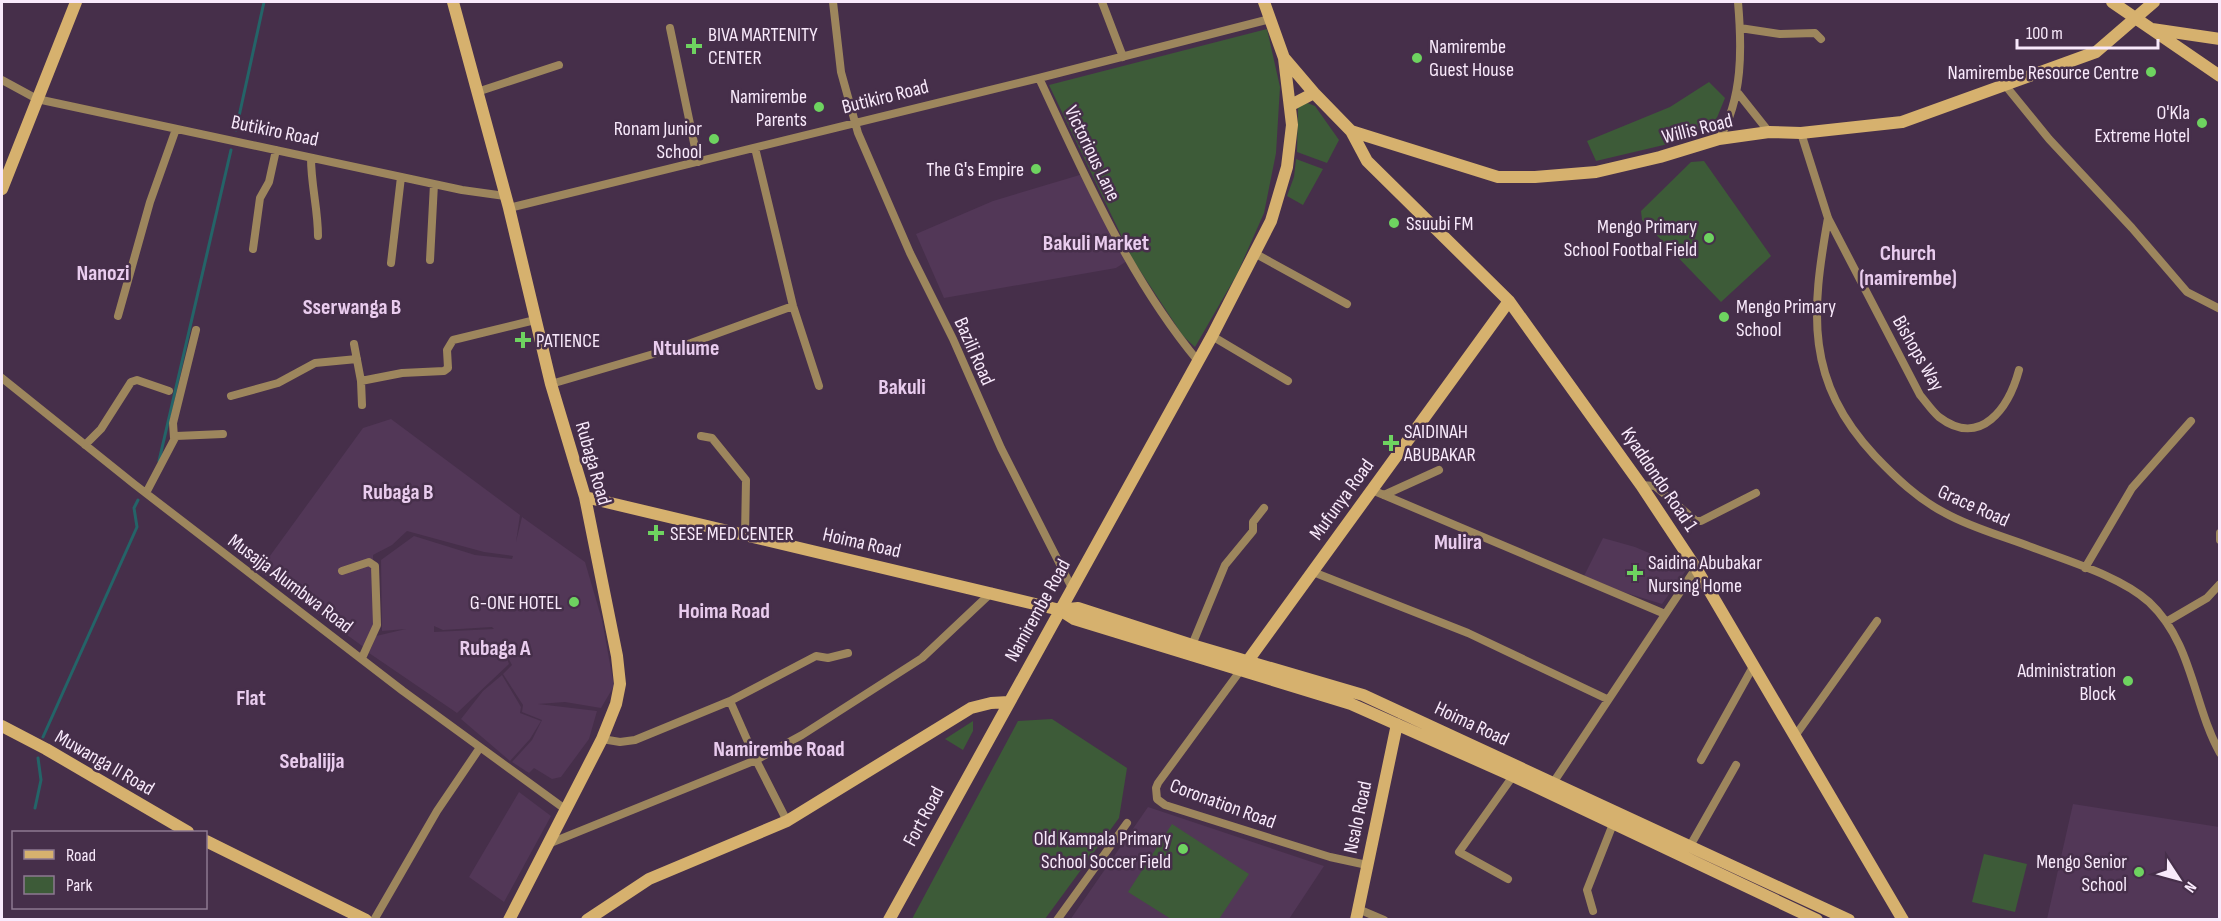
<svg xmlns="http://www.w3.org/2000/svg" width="2221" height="921" font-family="'Sofia Sans Condensed',sans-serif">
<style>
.built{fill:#523757;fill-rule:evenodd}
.green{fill:#3d5b38}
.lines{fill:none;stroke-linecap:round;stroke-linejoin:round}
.stream{stroke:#246468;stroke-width:3}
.street{stroke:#9d865d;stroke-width:8}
.secondary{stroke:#d6b16e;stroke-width:12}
.poi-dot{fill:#6ed360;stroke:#462f4a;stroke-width:2}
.labels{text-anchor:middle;stroke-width:5;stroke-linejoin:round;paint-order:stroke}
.poi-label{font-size:20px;fill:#f8e9fb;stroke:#462f4a;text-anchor:end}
.street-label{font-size:20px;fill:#f8e9fb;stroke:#462f4a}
.quarter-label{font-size:22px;font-weight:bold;fill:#e9ccee;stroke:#462f4a}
</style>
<rect width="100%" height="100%" fill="#462f4a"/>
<path class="built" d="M1083,174L1127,261L1116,268L944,298L916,234L993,201Z
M391,419L520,515L516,542L522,517L585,562L602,620L614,686L601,708L565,702L538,704L597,711L589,739L561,777L552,779L534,768L529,773L512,762L532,740L542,720L522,712L523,705L503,674L512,665L504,650L509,664L457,713L369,653L376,636L406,629L382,631L381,560L414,536L475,555L512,559L513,556L484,552L407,531L392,545L373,555L375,619L365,648L259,571L363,428ZM434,626L443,630L492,627L494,629L434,632Z
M1603,538L1635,547L1687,569L1662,604L1623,592L1584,576Z
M502,675L521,707L520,713L541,721L530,739L510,761L461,719L483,691Z
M519,792L551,816L504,902L469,877Z
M2073,804L2219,827V919H2047Z
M1148,807L1324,866L1289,919L1070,920Z"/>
<path class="green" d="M1267,29L1280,87L1276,153L1264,213L1237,274L1195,347L1183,336L1133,260L1049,85Z
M1709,82L1725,98L1716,120L1668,144L1596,161L1587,141L1670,107Z
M1305,102L1315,106L1339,140L1327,163L1297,152L1298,107Z
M1296,159L1323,169L1303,205L1287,196L1294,177Z
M1704,161L1771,256L1721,302L1642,220L1641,211L1691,162Z
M1052,719L1127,768L1119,818L1045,919H912L1018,721Z
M973,721V731L963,750L945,739Z
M1172,824L1249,874L1219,919H1171L1128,892Z
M1984,854L2027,864L2015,912L1972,902Z"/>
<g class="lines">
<path class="stream" d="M236,130L264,2
M159,461L231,150
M43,737L137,527L134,508L138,500
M35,808L41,780L38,758"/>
<path class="street" d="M833,2L841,72L858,133L910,253L953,339L1001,448L1072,588
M1102,2L1123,57
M670,28L698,162
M1740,28L1780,34L1815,33L1821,39
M1039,78C1085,176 1129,278 1198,361
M2,80L37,99L462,190L505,196
M2005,85L2049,139L2132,228L2187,292L2220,309
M477,92L559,65
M1738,93L1769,132
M1801,133L1828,218L1920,395C1926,402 1932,411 1939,417C1981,449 2009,407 2019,370
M1719,139C1743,98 1742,48 1738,2
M755,148L793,306L819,386
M311,158C311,185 318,209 318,236
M509,208L1039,78L1270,19
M1828,218C1811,313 1805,381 1875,456C1896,478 1918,499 1945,513C1970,527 1999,535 2026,545C2064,560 2119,575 2149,602C2193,643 2193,705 2220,753
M253,249L260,198L269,182L276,150
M1256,254L1347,304
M430,260L434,184
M391,263L401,177
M118,316L150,202L176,129
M1212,336L1288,381
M354,344L361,381L362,405
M2,378L134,484L403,691L565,809
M361,381L402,373L444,371L448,368L447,350L453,340L535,320
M551,384L691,343L793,306
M231,396L278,383L315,363L357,359
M701,436L712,438L746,480L745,536
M174,438L173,423L196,330
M85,445L101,429L131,382L137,380L169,391
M1641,485L1655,486L1696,521H1701L1756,493
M1372,490L1665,614
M146,493L176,436L223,434
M1384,495L1439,470
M2220,533V540
M2085,568L2132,488L2191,421
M342,571L369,562L375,566L377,625L362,658
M1313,572L1468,633L1607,699
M2166,622L2207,598L2220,584
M1192,645L1225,565L1253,531V522L1264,508
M1243,667L1158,783L1156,788L1157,799L1165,805L1330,857L1367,865
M730,701L756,760L787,821
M1795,736L1877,621
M602,739L620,742L635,740L730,701L816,656L828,658L848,653
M1701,760L1754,665
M1553,783L1696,568
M548,844L756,760L802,735L922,658L992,592
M1690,846L1736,765
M1508,879L1459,852L1513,776
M1358,909L1384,920
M1593,911L1587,890L1613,824
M374,920L437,811L479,749
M1057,920L1127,823"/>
<path class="secondary" d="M453,2L509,208L551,384L585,497L617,656L620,684L616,704L602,739L509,920
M2112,2L2220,76
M2152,29L2220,39
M1285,59L1314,93L1351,131L1498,177H1535L1596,172L1660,157L1719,139L1769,132L1801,133L1902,122L2096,52L2154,2
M1291,105L1314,93
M1351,131L1367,161L1509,301L1641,485L1696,568L1903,920
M2,189L76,2
M585,497L1060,610L1078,608L1192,645L1363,695L1849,920
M1060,610L1074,619L1351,704L1513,776L1817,920
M1247,662L1509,301
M2,726L46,749L188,832
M206,841L366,920
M587,920L649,879L787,821L971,708L991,703L1009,702
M889,920L1212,336L1271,221L1287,167L1292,125L1284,58L1264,2
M1356,920L1397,724"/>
</g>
<g class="poi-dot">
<path d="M691 37h6v6h6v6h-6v6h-6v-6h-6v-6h6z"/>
<circle cx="1417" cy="58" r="6"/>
<circle cx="2151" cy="72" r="6"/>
<circle cx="819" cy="107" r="6"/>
<circle cx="2202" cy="123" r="6"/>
<circle cx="714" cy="139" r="6"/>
<circle cx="1036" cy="169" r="6"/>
<circle cx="1394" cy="223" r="6"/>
<circle cx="1709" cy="238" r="6"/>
<circle cx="1724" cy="317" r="6"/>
<path d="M520 331h6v6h6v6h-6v6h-6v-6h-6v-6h6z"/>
<path d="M1388 434h6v6h6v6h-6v6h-6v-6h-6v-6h6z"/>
<path d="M653 524h6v6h6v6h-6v6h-6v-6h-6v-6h6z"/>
<path d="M1632 564h6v6h6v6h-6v6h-6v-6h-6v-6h6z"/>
<circle cx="574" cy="602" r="6"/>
<circle cx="2128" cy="681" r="6"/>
<circle cx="1183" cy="849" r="6"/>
<circle cx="2139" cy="872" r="6"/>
</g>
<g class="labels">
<g class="poi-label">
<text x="708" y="41" text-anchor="start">BIVA MARTENITY<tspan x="708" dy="23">CENTER</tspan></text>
<text x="1429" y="53" text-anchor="start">Namirembe<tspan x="1429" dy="23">Guest House</tspan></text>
<text x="2139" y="79">Namirembe Resource Centre</text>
<text x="807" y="103">Namirembe<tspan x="807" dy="23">Parents</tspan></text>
<text x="2190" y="119">O'Kla<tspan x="2190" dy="23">Extreme Hotel</tspan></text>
<text x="702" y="135">Ronam Junior<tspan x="702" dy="23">School</tspan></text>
<text x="1024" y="176">The G's Empire</text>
<text x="1406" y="230" text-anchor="start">Ssuubi FM</text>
<text x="1697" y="233">Mengo Primary<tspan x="1697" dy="23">School Footbal Field</tspan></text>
<text x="1736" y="313" text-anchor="start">Mengo Primary<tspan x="1736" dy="23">School</tspan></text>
<text x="536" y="347" text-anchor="start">PATIENCE</text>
<text x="1404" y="438" text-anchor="start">SAIDINAH<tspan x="1404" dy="23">ABUBAKAR</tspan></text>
<text x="670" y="540" text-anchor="start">SESE MED CENTER</text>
<text x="1648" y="569" text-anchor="start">Saidina Abubakar<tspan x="1648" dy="23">Nursing Home</tspan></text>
<text x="562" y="609">G-ONE HOTEL</text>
<text x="2116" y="677">Administration<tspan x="2116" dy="23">Block</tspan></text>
<text x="1171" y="845">Old Kampala Primary<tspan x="1171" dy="23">School Soccer Field</tspan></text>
<text x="2127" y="868">Mengo Senior<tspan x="2127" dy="23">School</tspan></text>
</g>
<g class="street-label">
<text transform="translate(885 96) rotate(-14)" y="7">Butikiro Road</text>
<text transform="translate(1697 128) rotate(-14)" y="7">Willis Road</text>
<text transform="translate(275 130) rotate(12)" y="7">Butikiro Road</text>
<text transform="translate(1093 153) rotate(64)" y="7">Victorious Lane</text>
<text transform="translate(975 351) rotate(66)" y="7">Bazili Road</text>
<text transform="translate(1919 353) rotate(60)" y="7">Bishops Way</text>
<text transform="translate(594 463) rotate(74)" y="7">Rubaga Road</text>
<text transform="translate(1660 479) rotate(56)" y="7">Kyaddondo Road 1</text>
<text transform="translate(1341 499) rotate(-54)" y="7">Mufunya Road</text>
<text transform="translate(1974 505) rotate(24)" y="7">Grace Road</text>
<text transform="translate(862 542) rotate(13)" y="7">Hoima Road</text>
<text transform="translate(291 583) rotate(37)" y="7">Musajja Alumbwa Road</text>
<text transform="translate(1037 610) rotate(-61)" y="7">Namirembe Road</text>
<text transform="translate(1472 723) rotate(25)" y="7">Hoima Road</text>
<text transform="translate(105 762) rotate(30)" y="7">Muwanga II Road</text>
<text transform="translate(1223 803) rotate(20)" y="7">Coronation Road</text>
<text transform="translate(923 816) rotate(-62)" y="7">Fort Road</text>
<text transform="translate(1357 817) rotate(-78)" y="7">Nsalo Road</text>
</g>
<g class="quarter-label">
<text x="1096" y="250">Bakuli Market</text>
<text x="1908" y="260">Church<tspan x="1908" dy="25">(namirembe)</tspan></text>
<text x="103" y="280">Nanozi</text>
<text x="352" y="314">Sserwanga B</text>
<text x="686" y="355">Ntulume</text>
<text x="902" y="394">Bakuli</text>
<text x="398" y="499">Rubaga B</text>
<text x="1458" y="549">Mulira</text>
<text x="724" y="618">Hoima Road</text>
<text x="495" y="655">Rubaga A</text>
<text x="251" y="705">Flat</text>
<text x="779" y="756">Namirembe Road</text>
<text x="312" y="768">Sebalijja</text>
</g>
</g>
<rect width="2221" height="921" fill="none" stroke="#f8e9fb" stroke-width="6"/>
<rect x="12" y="831" width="195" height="78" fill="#462f4a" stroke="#8d7991" stroke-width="1.5"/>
<rect x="24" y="850" width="30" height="9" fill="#d6b16e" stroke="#8d7991" stroke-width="1.5"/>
<text x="66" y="861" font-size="18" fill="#f8e9fb">Road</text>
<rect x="24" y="876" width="30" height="18" fill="#3d5b38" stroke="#8d7991" stroke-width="1.5"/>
<text x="66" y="891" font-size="18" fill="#f8e9fb">Park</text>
<g transform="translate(2179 879) rotate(126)" stroke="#462f4a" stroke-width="4.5" paint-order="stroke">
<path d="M0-4.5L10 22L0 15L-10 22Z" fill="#f8e9fb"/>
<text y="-9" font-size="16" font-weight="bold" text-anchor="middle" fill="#f8e9fb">N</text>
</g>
<path d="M2017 39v9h141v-9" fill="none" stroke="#f8e9fb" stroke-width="3"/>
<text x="2026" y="39" font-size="18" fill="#f8e9fb" stroke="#462f4a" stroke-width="4.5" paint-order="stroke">100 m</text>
</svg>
